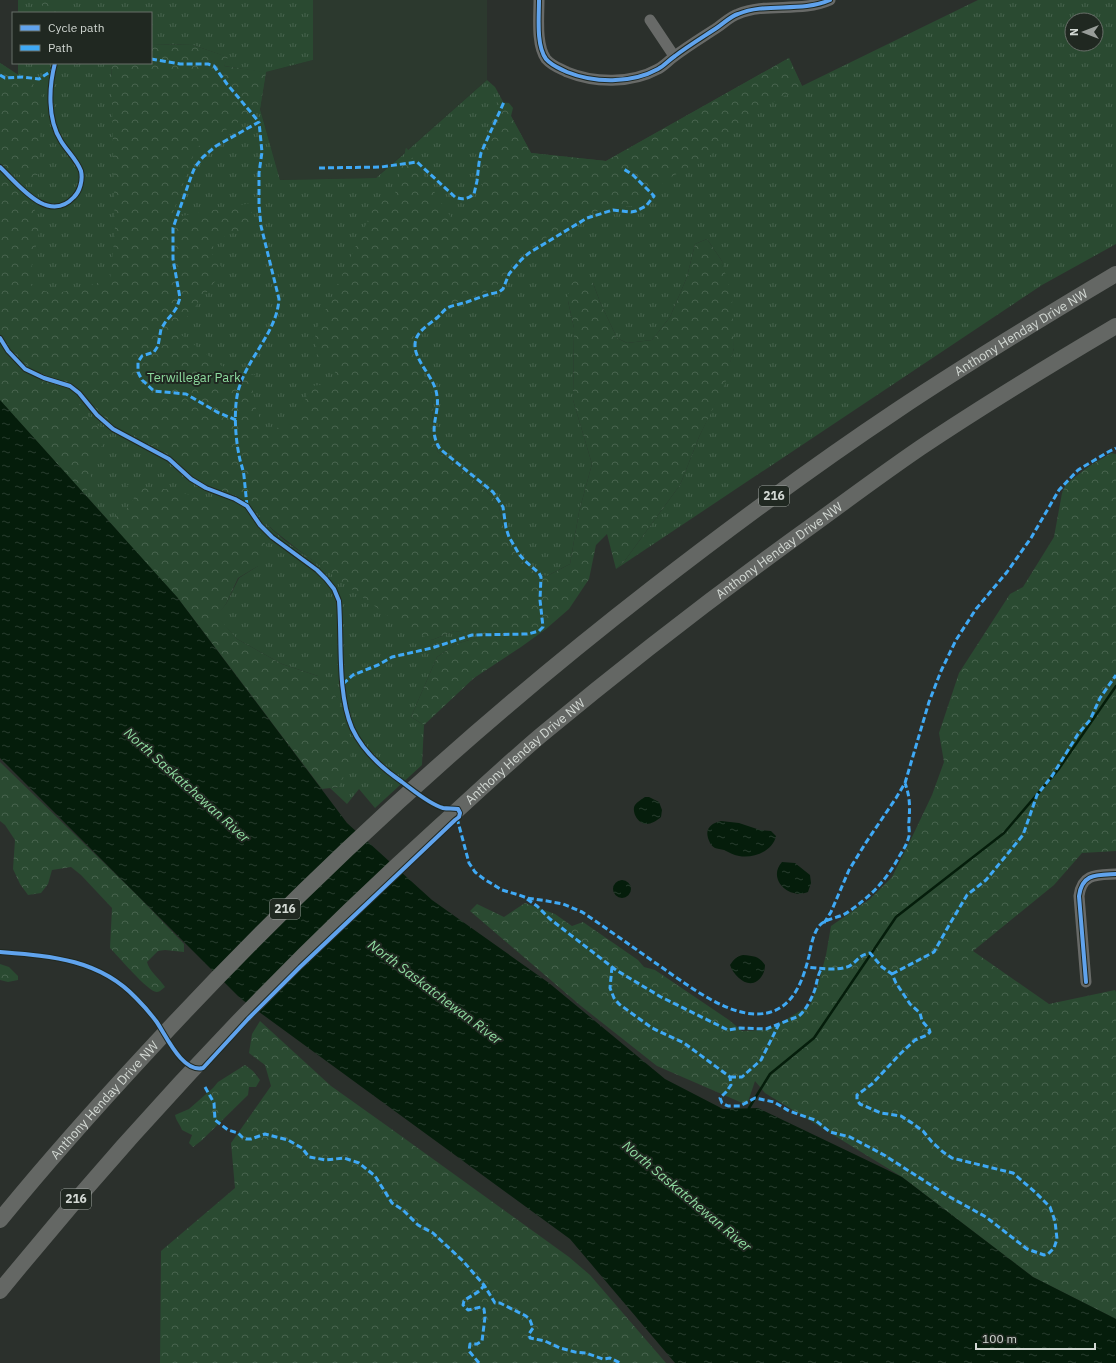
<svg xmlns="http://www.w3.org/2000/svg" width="1116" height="1363" font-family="'IBM Plex Sans',sans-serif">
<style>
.built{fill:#2c392e}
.grass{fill:url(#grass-tufts);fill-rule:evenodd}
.forest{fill:url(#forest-crowns)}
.water{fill:url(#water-ripples)}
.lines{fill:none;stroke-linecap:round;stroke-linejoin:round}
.stream{stroke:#051d0b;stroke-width:2.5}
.minor{stroke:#686a68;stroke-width:11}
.highway{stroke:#646764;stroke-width:16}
.quiet{stroke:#3fa9f5;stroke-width:3;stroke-dasharray:6 3;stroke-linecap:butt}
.cycleway-casing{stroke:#202821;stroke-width:6}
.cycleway{stroke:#60a3ed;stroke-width:4}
.labels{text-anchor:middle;stroke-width:4;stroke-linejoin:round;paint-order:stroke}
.shield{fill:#202821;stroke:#9da39e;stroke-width:1}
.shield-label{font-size:12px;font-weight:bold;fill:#d2d8d3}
.street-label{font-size:13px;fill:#d2d8d3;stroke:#202821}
.park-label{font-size:13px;fill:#8dda9e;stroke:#202821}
.water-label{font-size:14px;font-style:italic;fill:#90dda1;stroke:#202821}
</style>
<defs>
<pattern id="grass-tufts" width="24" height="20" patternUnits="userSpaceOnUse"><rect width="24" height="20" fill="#2a4a31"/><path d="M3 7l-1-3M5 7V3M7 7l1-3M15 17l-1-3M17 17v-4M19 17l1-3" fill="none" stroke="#48634e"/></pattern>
<pattern id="forest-crowns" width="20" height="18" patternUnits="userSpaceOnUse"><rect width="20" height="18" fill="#2a4a31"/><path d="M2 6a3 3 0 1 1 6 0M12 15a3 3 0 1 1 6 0" fill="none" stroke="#48634e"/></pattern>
<pattern id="water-ripples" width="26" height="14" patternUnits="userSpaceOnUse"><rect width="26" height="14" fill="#051d0b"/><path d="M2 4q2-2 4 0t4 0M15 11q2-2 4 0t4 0" fill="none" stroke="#293d2e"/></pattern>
</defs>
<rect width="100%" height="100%" fill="#2b302c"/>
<path class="built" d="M313,0H487V80L376,178L280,180L260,109L266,72L313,60Z"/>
<path class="grass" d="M18,0H313V60L266,72L260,109L280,180L376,178L405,153L406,148L408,150L487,80L495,87L531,153L606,161L789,58L802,86L978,0H1116V244L1042,285L616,569L626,559L680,485L699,437L724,384L734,348L722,261L707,239L695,244L687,277L670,317L652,340L627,343L617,338L600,302L593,283L568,301L574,328L573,400L592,464L579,512L570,564L547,576L538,575L523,563L510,546L504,529L498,502L460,468L438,452L432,437L433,395L267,524C280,539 299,550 315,562C353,589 393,614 432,640L454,631L477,633L476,638L456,644L437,657L411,717L424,725L422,765L375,808L359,789L347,804L330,788L339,787L318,676L282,664L237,639L216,616L226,604L239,578L258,566L177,597L0,400V63L18,75V63H111V75L262,72L224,66L227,57L193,45L151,44V13H18ZM1072,20H1096V44H1072Z"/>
<path class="forest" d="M42,0H54L56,2L59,3L64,13H42Z
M151,44L193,45L228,57L224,66L266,72L260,109L196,148L171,218L251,203L253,226L214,240L212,256L224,270L176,331L222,366L255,375L252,398L265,432L298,421L310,386L330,384L337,368L317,357L315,332L370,216L377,199L394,198L406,148L454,222L476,208L485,177L481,170L484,140L497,102L509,103L513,108L511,116L531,153L606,161L789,58L802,86L747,117L712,154L666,180L653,192L634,206L608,208L580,217L544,239L515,260L502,281L491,290L446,306L430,317L414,334L412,350L419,368L428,382L433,395L432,436L438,452L460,468L498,502L504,529L510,545L523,563L538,575L547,576L570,564L579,512L592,464L573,400L574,328L568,301V287L579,277L593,283L600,302L617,338L627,343L652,340L670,317L687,277L695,244L707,239L722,261L732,299L734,348L725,384L699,437L680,485L626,559L616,569L607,534L596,545L589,579L569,609L546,629L521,647L474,678L424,725L411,717L437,657L456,644L476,638L477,634L454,631L432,640L403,627L296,548L272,529L243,498L213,488L188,472L166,454L104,417L73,385L31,369L14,354L0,330V175L34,206L39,233L32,263L30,285L53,294L84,287L110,279L115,233L111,63H151Z
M0,63L42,90L39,170L35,181L5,169L0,164Z
M0,351L12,366L28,378L54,384L71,394L89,417L110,436L89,462L91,477L85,495L0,400Z
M1111,453L1116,454V851L1082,853L1054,885L973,951L1049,1004L1115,990L1116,992V1319L1033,1277L902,1177L765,1093L755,1081L747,1105L657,1066L581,1006L470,911L477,904L504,917L525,903L555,914L572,926L583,922L638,960L644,967L655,970L729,1020L742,1031L767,1030L787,1019L810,1005L819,981L826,955L831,926L870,899L892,877L912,837L932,795L944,762L939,733L959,673L1010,594L1023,587L1054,537L1062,493L1066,484L1088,467Z
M127,485L174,490L206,500L226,504L248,518L261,536L269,551L258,566L238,578L226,604L217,616L237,639L282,664L318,676L337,698L349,735L351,760L339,787L322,789L177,597L119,533L116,514L125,511L134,499Z
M0,762L137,895L184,944V952L165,950L158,951L147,962C149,971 159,978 165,987C162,989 160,992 157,992C149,993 117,955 110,948L112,908L81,875L71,867L52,870L48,884L41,893L28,895L20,884L13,869L15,840L5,825L0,821Z
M0,964L9,967L18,976V980L8,982L0,980Z
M260,1021L331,1086L390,1128L569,1257L590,1275L666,1363H160L161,1251L235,1188L231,1143L271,1086L265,1065L249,1053L252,1034Z
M245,1065L253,1071L260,1080L256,1087H249L248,1095L201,1141L193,1147L189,1143L192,1135L182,1130C180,1124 176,1121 175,1115L189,1109L213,1088L218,1082Z"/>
<path class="water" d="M0,400L177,597L347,823L432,900L549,983L665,1079L723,1109L758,1108L902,1177L1033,1277L1116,1319V1363H675L570,1239L240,998L0,758Z
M645,797H649L659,802L662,810L661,817C652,825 641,828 635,815C634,812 633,808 635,805C637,802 642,799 645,797Z
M721,821L739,823L760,830L771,831L776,836C773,851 753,859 739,856C733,855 729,852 724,850C721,849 717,849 715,848C711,846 709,841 708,838C705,828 712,823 721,821Z
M782,862L795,863L810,875L811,883L808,892C788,900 767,878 782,862Z
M613 889a9 9 0 1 1 18 0a9 9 0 1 1-18 0Z
M743,955C754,956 759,956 765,965C765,968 764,972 763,974C753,993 735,979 730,965C734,959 737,956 743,955Z"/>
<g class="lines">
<path class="stream" d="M749,1108L770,1074L814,1038L896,917L1004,833L1058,770L1116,686"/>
<path class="minor" d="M539,0C539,17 536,45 546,59C552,66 559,68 567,72C594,83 631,84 658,69C664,66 669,60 675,56C688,46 703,37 718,27C724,23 731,16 738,14C766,2 801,13 830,0
M650,20L674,56
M1086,982L1079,896C1082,873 1097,875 1116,874"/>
<g class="highway">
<path id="s1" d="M0,1220C48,1161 99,1104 151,1048C305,881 472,728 651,589C731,527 812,467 896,411C968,363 1042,318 1116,274"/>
<path id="s2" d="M0,1291C135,1125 282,969 440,826C473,796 506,765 540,736C630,661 722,590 817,522C851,497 885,472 920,448C984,405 1050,365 1116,326"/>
</g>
<path class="quiet" d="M151,59L180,64H208L214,66L227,84L259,122
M0,75L5,78L23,77L39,79L54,69
M319,168L381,167L417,162L455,197C462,200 468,199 474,194L477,181L479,163L481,153L504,102
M236,420L217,412L186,394L154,391L142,380L138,372V362L142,356L154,352L158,346L161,329L166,321L173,313L177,307L180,298L173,259V228L192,174L195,167L203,157L216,146L259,122
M247,506C246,496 245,486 244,476C243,468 240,462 239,455C235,436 233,403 240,385C250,355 277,331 279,299L261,226L259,205V173L262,152L259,122
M343,684L353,675L378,665L392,657L432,648L472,635L528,634L539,631L543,627L540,600L541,577L539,573L525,561L519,554L509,537L506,528L503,507L493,492L440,449C427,429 440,415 437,396C435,379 421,368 416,352C411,334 426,327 438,317C441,314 443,311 447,308C453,305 461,304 467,302C478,298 488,294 499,292L503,289L509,274L521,260L529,253L587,218L613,210L631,212L636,211L646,206L654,196L633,175L622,168
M457,818L469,863L475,872L484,879L502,890L519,895L527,898L547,901L563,904L582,912C606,928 630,945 654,962C681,980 721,1013 755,1014C790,1015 802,985 809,956C811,946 813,933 820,925C827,918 840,918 848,912C871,896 886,881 900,855C904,849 907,844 909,836C910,831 908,826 909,821C910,806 910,797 905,783
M527,899L537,906L550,919L616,970L661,997L728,1030L740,1028L766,1029L799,1016C805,1011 811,1000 814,992C817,984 817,975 822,968
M824,923L831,912L849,870L865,844L896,798L905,783L929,702L941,671L956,640L976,609L1007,572L1031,538L1059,490L1078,470L1108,452L1116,448
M612,967L610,988L614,998L619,1004L652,1028L684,1043L730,1077L731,1085L726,1092L720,1098L722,1103L728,1106H740L755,1098L774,1102L789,1111L815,1120L830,1132L850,1137L884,1155L948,1196L986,1217L1027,1249L1044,1255L1048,1254L1054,1248L1057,1239L1055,1221L1050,1207L1035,1192L1013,1173L952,1158L943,1152L932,1142L923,1131L912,1123L901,1116L881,1113L860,1104L857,1100V1095L872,1084L900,1054L915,1040L927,1035L930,1032L929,1029L922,1021L920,1013L910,1004L896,983L892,974L882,967L870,953C860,955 859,959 851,965C841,972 818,968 806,967
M892,974L934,952L948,927L967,895L986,880L1023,835L1037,795L1052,776L1078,734L1090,720L1100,698L1116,675
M730,1077H742L761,1060L779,1024
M205,1087L214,1103L215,1120L228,1130L238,1133L242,1137L246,1139H251L265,1134L288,1140L302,1148L309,1157L326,1160L344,1158L359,1163L375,1176L392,1203L403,1210L418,1225L433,1233L463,1261L484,1285L495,1303H500L526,1316L530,1320L533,1328L529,1334L530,1338L545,1341L560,1348L575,1352L586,1353L603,1359L610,1358L620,1363
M479,1363L469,1351L470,1344H477L482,1341L485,1317L484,1309L481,1307L468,1310L463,1305L464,1301C471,1295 480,1293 484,1285"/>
<defs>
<path id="cycleway" d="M539,0C539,17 536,45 546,59C552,66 559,68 567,72C594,83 631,84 658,69C664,66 669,60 675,56C688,46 703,37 718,27C724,23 731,16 738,14C766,2 801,13 830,0
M0,167C18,184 48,225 74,197C80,191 83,180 81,171C77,160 67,151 61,141C47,119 49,86 55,63
M0,338L8,351L25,369L44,378L70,386L79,393L97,415L113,429L169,459L191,479L206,488L235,499L247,506L260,525L272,537L317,570L326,579L334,589L339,601C342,640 337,693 352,728C362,750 383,769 402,782C413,790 429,804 443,808C448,809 453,808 458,809L460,813L459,817L455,820L300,967L248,1019L203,1068C182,1073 166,1035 156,1021C150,1013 143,1005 136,998C99,959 51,956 0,952
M1086,982L1079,896C1082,873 1097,875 1116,874"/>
</defs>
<use href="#cycleway" class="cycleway-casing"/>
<use href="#cycleway" class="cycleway"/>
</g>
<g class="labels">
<g class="shield">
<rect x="759" y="486" width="30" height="20" rx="3"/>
<rect x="270" y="899" width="30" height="20" rx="3"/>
<rect x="61" y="1189" width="30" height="20" rx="3"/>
</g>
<g class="shield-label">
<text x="774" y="500">216</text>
<text x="285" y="913">216</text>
<text x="76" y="1203">216</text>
</g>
<g class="street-label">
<text dy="5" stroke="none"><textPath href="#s1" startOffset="1359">Anthony Henday Drive NW</textPath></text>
<text dy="5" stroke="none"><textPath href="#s2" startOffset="1078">Anthony Henday Drive NW</textPath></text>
<text dy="5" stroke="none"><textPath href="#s2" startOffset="754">Anthony Henday Drive NW</textPath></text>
<text dy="5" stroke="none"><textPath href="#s1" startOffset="159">Anthony Henday Drive NW</textPath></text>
</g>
<g class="park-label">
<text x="194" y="382">Terwillegar Park</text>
</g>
<g class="water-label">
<text transform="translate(187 785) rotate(42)" y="5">North Saskatchewan River</text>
<text transform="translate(435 992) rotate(37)" y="5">North Saskatchewan River</text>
<text transform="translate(687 1196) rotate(40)" y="5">North Saskatchewan River</text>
</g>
</g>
<rect x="12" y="12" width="140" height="52" fill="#202821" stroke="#676e68"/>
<rect x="20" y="25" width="20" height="6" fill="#60a3ed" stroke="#676e68"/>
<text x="48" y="32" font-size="12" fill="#d2d8d3">Cycle path</text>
<rect x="20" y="45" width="20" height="6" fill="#3fa9f5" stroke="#676e68"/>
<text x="48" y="52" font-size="12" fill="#d2d8d3">Path</text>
<g transform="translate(1084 32) rotate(270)"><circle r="19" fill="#202821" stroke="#676e68"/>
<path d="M0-3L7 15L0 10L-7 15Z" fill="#989d99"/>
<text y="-6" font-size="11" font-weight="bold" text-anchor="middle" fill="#d2d8d3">N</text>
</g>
<path d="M976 1343v6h119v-6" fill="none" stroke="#d2d8d3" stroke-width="2"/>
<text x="982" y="1343" font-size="12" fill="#d2d8d3" stroke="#202821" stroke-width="3" paint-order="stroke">100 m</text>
</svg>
